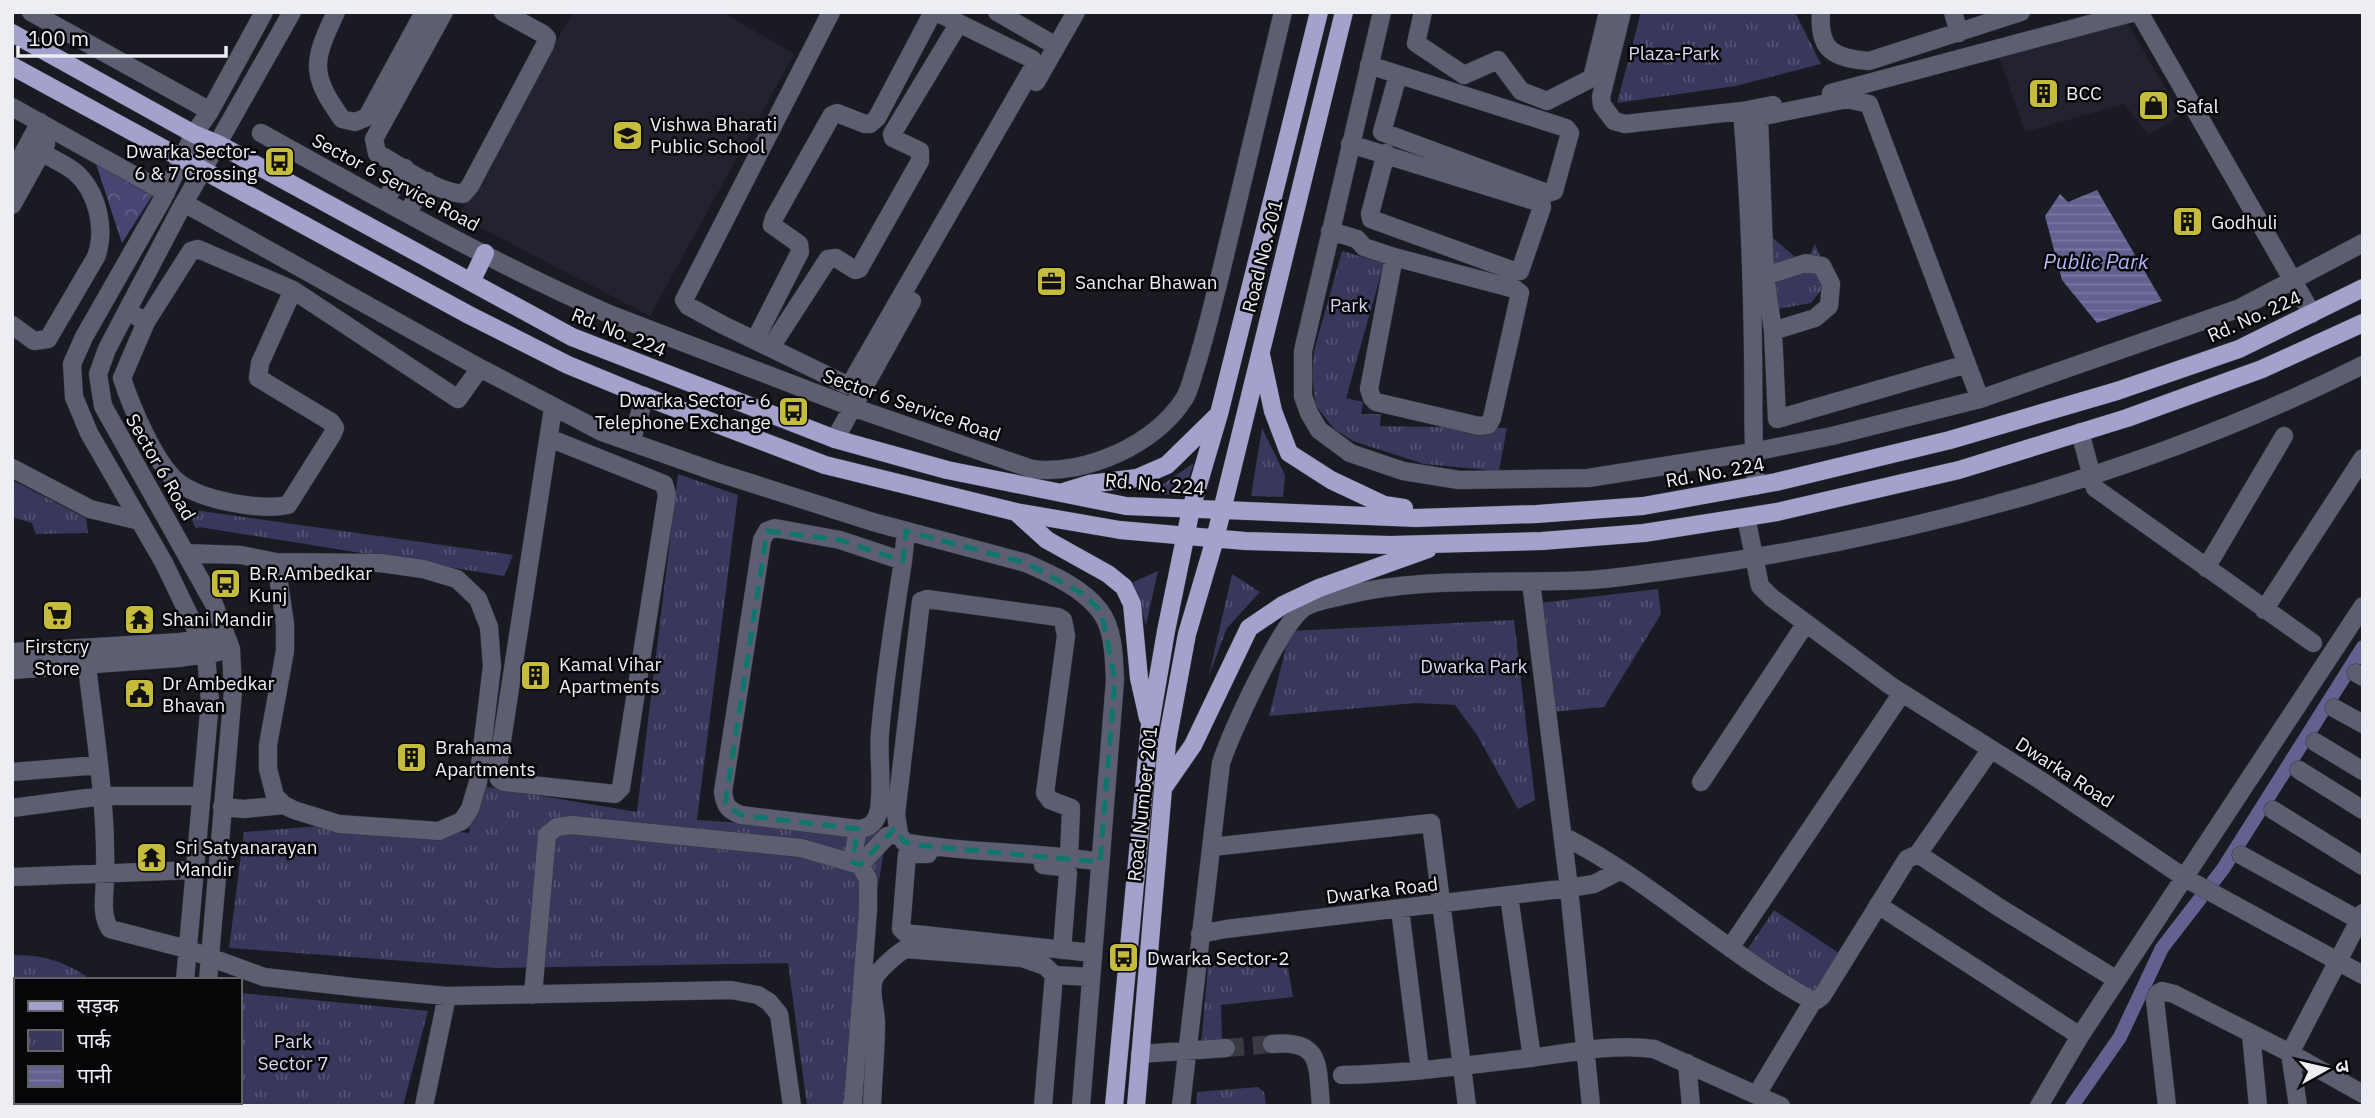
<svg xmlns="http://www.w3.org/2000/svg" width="2375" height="1118" font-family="'IBM Plex Sans','Noto Sans Devanagari',sans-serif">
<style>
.built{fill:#232330}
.forest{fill:url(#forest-crowns)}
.park{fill:url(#park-tufts)}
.water{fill:url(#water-rules)}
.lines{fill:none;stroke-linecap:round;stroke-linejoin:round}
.canal{stroke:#626190;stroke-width:14}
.minor-tunnel{stroke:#3a3a42;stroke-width:18;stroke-dasharray:18 9;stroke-linecap:butt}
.minor-casing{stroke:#38383f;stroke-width:19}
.major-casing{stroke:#38383f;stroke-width:19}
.minor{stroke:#5e5e73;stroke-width:18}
.major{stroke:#a2a2cd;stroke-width:18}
.marked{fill:none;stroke:#0f766e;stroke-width:5;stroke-dasharray:14 9;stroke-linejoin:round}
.labels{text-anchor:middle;stroke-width:5;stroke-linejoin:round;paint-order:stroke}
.park-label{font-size:19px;fill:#d6d6f4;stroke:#060608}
.poi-label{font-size:19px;fill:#edeef4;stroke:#060608;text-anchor:start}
.street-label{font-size:19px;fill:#edeef4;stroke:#060608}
.water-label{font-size:21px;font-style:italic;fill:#b6b5fe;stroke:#060608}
</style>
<defs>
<pattern id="forest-crowns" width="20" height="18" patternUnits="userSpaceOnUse" patternTransform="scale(1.75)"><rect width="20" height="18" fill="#474572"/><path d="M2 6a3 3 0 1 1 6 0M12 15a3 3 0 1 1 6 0" fill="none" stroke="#626087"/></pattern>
<pattern id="park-tufts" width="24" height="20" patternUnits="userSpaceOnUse" patternTransform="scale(1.75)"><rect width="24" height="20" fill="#39375b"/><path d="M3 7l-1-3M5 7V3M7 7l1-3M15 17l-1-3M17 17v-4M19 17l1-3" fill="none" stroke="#565473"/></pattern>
<pattern id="water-rules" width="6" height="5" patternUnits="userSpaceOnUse" patternTransform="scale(1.75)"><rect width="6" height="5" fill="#626190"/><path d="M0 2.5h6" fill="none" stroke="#7978a0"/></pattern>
</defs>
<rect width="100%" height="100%" fill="#1a1a22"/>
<path class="built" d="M573,12H722L794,54L650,316L458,216Z
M2122,14L2181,115L2148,135L2124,104L2025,132L1995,44Z"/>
<path class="forest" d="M96,164L152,196L122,243Z"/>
<path class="park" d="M1641,12H1795L1821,64L1735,86L1617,103Z
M1773,238L1801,262L1807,261L1815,244L1821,258L1823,288L1811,303L1761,312L1759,242Z
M1342,251L1384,263L1346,398L1363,402L1361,414H1381L1380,426L1507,428L1499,471L1424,464L1353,441L1334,429L1316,406L1312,376L1314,351Z
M1262,428L1285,475L1283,497L1251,496Z
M1194,463L1182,496L1150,493Z
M678,474L738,495L697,820L887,833L869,939L855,1106H807L788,963L498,968L229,948L244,832L369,822L469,833L476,785L637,812Z
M12,480L86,518L88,533L36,534L32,523L12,517Z
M187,509L513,555L504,576L199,527L196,529Z
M1158,571L1146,625L1133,582Z
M1232,574L1260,592L1227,628L1209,675Z
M1658,589L1661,614L1604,707L1551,712L1539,603Z
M1514,620L1535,800L1518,809L1477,735L1455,705L1416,703L1269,716L1290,631Z
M1774,910L1842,955L1816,996L1745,953Z
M12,955C43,954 67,962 92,980H16V1102H152L151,1106H12Z
M1287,962L1293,997L1221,1005L1222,1044L1201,1045L1208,966Z
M240,993L428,1011L403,1106H209L210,1102H240Z
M1258,1087L1264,1092L1266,1106H1196L1197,1092Z"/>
<path class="water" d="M2097,190L2162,301L2097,323L2062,280L2045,216L2060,194L2068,202Z"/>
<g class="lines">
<path class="canal" d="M2072,1106L2120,1037L2162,948L2223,869L2363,647"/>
<path class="minor-tunnel" d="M1226,1048L1272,1044"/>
<defs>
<path id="minor" d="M31,12L210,111
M336,12C313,61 309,73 342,119L355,122L367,117L424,12
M444,12L374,139L377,153C403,167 433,191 463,194L470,186L545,45L547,38L543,34L503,12
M831,12L684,300L688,306L723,325L847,385L851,383L1035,64L1032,59L936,12
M997,12L1056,46
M1382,12L1303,351V396L1309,413L1319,430L1350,453L1403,471L1459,480L1588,478L1753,452L1832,436L1980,399L2240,308L2363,243
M1423,12L1416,43L1464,75L1498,60L1521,91L1547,101L1592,78L1608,12
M1622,12L1601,97L1602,105L1614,121L1625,124L1742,111L1773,105
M1821,12C1818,51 1834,58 1869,61L2021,12
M1953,12L1959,33
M2139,12L2312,314
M1369,65L1566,128L1570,133L1554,191L1547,193L1382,132L1398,75
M1036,82L1076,12
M1831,93L2135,12
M12,107L166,193
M1742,111C1749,191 1752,272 1753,352C1754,397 1752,441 1756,486
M261,133C375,196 490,262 609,314L852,407L1032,469C1085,476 1156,444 1184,399C1190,390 1192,378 1195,369C1205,338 1212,307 1220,276C1241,188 1262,100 1283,12
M1350,144L1541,203L1542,207L1520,271H1514L1371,219L1370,214L1386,153
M12,174L40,122
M385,201L405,168
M184,203L480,368L602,432L713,471L873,522L1026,563C1051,574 1083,588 1100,611C1114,629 1114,659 1115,680L1081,1106
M12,205L46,144
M407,213L427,181
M1330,231L1357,239L1364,247L1394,257L1515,289L1520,293L1492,418L1488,425L1479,426L1376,402L1372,398L1369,389L1394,257
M1765,276L1806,263L1822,266L1831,284L1829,306L1815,318L1773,331
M136,316L146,322L191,251L198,249L293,290L458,399L480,368
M146,322L122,378C131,406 155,464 178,482C200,500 260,511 288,505L332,435L335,428L331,422L258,378L260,363L293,290
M12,325L34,341L48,339L96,257C106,230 98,192 75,172C65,164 52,159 42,152
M755,340L800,252L799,244L772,225L774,218L832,115L837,113L865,124H870L877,118L933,12
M771,347L828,259L836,258L855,270L859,269L920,161V151L893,138L892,134L959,23
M1967,364L1777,419L1773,331L1765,276L1759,117L1847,99L1869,104L1980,399
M2080,432L2095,488L2313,643
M549,438L664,484L667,495L621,788L615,794L504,782L499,779L497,773L553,408
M835,439L912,301
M631,442L645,396
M12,468L90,509L140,521
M1746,517L1760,586L1772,598L1891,686L2040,780L2185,878L2363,975
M186,553L241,555L276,562L380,563L423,569L457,579L478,599L489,627L492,666L478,782L470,809L462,821L439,831L339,824L294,810L284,805L275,796L268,769V745L285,651V624L276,562
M903,561L840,540L775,528L767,531L762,540L723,792C725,806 728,810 741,815L858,829C871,828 877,821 879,809C883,784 878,757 880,733C885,675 894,618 903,561L906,531
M2206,568L2284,436
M1531,582L1569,888L1591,1106
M2264,610L2363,458
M12,652L181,642L211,637
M87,666C95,735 107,806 105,877C105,894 100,914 110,929L187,949L264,977L361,988L447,996L731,990L758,995L769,1002L779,1014L792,1106
M12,670L178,658L218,652
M2356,673L2363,677
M2334,708L2363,724
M2315,742L2363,771
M2299,770L2363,810
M12,772L99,765
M1701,782L1806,623
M222,807L244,809L284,805
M12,808L102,796H201
M2273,810L2363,866
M1563,836C1652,881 1725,953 1813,1001L1817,1000L1822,996L1907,859L1918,854L2000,908L2117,980
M1212,847L1431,823L1467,1106
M928,854H907L901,929L905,933L1093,953
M1918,854L1991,749
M2241,855L2359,920
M1069,858L1071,808L1050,800L1045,793L1066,636L1063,620L1058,617L927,599L921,601L896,814L899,834L904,842C969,854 1035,851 1100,862
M852,862L858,829
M860,865L887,836L899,834
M1043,865L1062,867L1068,873L1062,950
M12,877L195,870
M1509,896L1532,1058
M1878,905L2080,1036
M1400,909L1420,1070
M1200,934L1226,929L1569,888L1594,884L1619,871
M1730,948L1902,693
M1054,975L1091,977
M185,980L210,701L206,655L201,640L164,563L89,433L74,397L72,364L84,337L162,200L194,134L210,111L264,12
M208,980L233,691L231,649L214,604L103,406L98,374L107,349L180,210L292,12
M533,995L547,835L557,827L572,825L801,848L860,865L868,879V910L853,1102L851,1106
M2251,1034L2258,1106
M1272,1044C1323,1039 1317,1066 1321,1106
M1140,1054L1226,1048
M1687,1063L1691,1106
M1342,1075C1405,1074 1468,1065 1530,1058C1570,1053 1614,1043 1654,1049L1781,1106
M1757,1094L1813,1001
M173,1106L174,1102
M193,1106V1102
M424,1106L447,996
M872,1106C873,1078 876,1050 876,1023C876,1009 869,992 874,979C877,971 898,953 905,949L1022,958L1045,966L1054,975L1043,1106
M1181,1106L1221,763C1231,733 1281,622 1305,607C1316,601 1330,599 1342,596C1423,576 1508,584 1590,580C1620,578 1650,573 1679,569C1916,536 2149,472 2363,365
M2039,1106L2080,1036L2363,606
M2167,1106L2155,1000L2157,994L2162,991L2174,994L2290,1053L2363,913
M2298,1106L2290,1053L2363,1094"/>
<path id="major" d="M12,33L194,134L218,144L572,337L835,439L947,470L1126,506L1416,518L1537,514L1643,506L1776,482L1950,440L2117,391L2239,349L2363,288
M12,66L469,315L568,365L641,395L825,465L1016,512L1120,530L1245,541L1390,545L1542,541L1644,533L1777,512L1959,470L2127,418L2262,369L2363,323
M471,282L485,253
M1261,355L1273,411L1289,453L1331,480L1384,505L1404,508
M1063,492L1089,484L1137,478L1167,465L1217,416
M1016,512L1047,540L1108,574L1124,587L1132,604L1139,678L1148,718
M1164,787L1193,745L1249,628L1283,605L1319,588L1428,549
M1114,1106L1150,725L1166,631L1191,509L1219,414L1319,12
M1136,1106L1167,742L1187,634L1215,539L1344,12"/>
</defs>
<use href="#minor" class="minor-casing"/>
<use href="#major" class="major-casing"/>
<use href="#minor" class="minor"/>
<use href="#major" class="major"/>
</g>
<path class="marked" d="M767,531L840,540L903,561L906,531L1026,563L1083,594L1101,611L1115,680L1100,862L916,845L904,842L895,828L860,865L852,862L858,829L741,815L725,805Z"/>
<defs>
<symbol id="building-square" viewBox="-11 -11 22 22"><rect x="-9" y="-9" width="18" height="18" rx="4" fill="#c6bc3c" stroke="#060608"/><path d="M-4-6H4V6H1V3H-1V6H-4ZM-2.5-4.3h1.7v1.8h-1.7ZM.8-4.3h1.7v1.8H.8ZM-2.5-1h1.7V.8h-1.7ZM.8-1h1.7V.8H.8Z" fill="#111"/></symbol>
<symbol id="shop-square" viewBox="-11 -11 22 22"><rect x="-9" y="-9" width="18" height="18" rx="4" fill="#c6bc3c" stroke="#060608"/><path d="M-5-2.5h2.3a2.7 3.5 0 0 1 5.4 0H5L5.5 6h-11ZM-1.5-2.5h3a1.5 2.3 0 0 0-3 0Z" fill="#111"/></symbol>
<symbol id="school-square" viewBox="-11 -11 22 22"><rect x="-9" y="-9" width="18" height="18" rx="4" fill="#c6bc3c" stroke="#060608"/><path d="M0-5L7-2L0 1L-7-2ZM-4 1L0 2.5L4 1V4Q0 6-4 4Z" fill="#111"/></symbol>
<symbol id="bus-square" viewBox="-11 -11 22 22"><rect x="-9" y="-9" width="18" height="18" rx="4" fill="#c6bc3c" stroke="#060608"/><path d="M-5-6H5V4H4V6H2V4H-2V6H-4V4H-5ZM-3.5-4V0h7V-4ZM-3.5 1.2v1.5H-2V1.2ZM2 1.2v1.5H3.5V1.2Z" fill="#111"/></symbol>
<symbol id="office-square" viewBox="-11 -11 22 22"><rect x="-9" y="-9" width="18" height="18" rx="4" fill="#c6bc3c" stroke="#060608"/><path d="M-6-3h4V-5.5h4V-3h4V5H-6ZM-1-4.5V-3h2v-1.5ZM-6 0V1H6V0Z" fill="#111"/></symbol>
<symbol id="supermarket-square" viewBox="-11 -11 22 22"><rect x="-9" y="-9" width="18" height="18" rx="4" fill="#c6bc3c" stroke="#060608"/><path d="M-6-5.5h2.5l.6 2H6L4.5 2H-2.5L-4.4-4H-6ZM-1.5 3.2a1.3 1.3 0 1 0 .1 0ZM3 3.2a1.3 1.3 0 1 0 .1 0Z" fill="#111"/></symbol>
<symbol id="temple-square" viewBox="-11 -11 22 22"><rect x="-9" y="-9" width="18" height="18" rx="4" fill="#c6bc3c" stroke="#060608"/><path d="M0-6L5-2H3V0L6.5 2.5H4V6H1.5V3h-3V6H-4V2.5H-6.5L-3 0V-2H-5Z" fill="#111"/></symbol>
<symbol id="civic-square" viewBox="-11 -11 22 22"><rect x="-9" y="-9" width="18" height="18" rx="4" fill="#c6bc3c" stroke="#060608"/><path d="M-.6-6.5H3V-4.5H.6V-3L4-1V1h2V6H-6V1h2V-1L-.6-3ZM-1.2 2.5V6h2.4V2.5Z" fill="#111"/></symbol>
</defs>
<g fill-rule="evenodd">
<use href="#building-square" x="2026" y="76" width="35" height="35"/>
<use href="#shop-square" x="2136" y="88" width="35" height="35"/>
<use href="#school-square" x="610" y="118" width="35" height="35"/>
<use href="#bus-square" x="262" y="144" width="35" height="35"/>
<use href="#building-square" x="2170" y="204" width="35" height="35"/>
<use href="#office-square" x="1034" y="264" width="35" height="35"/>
<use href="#bus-square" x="776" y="394" width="35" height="35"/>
<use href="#bus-square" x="208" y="566" width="35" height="35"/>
<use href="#supermarket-square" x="40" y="598" width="35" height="35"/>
<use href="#temple-square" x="122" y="602" width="35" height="35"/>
<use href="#building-square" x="518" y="658" width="35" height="35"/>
<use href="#civic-square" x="122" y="676" width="35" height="35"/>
<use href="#building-square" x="394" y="740" width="35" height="35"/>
<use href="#temple-square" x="134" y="840" width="35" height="35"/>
<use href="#bus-square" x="1106" y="940" width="35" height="35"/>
</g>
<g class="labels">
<g class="park-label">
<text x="1674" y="60">Plaza-Park</text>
<text x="1349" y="312">Park</text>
<text x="1474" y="673">Dwarka Park</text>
<text x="293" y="1048">Park<tspan x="293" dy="22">Sector 7</tspan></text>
</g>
<g class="poi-label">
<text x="2066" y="100">BCC</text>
<text x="2176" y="113">Safal</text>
<text x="650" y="131">Vishwa Bharati<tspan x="650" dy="22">Public School</tspan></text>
<text x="257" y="158" text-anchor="end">Dwarka Sector-<tspan x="257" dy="22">6 &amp; 7 Crossing</tspan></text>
<text x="2211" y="229">Godhuli</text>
<text x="1075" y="289">Sanchar Bhawan</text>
<text x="771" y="407" text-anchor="end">Dwarka Sector - 6<tspan x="771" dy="22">Telephone Exchange</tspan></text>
<text x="249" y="580">B.R.Ambedkar<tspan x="249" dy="22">Kunj</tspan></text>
<text x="162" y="626">Shani Mandir</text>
<text x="57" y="653" text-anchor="middle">Firstcry<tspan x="57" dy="22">Store</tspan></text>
<text x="559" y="671">Kamal Vihar<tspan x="559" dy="22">Apartments</tspan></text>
<text x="162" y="690">Dr Ambedkar<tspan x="162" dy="22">Bhavan</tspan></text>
<text x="435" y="754">Brahama<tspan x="435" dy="22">Apartments</tspan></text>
<text x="175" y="854">Sri Satyanarayan<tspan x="175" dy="22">Mandir</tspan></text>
<text x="1147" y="965">Dwarka Sector-2</text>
</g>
<g class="street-label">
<text transform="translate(396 182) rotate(28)" y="7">Sector 6 Service Road</text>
<text transform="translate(1262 256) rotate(-76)" y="7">Road No. 201</text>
<text transform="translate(2254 316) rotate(-24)" y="7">Rd. No. 224</text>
<text transform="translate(619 332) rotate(22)" y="7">Rd. No. 224</text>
<text transform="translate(912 405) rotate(19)" y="7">Sector 6 Service Road</text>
<text transform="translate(161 467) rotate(60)" y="7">Sector 6 Road</text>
<text transform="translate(1715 472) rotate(-10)" y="7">Rd. No. 224</text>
<text transform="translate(1155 484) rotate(5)" y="7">Rd. No. 224</text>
<text transform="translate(2065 772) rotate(33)" y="7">Dwarka Road</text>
<text transform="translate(1142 804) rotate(-84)" y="7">Road Number 201</text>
<text transform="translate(1382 890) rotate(-7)" y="7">Dwarka Road</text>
</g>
<g class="water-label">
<text x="2096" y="269">Public Park</text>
</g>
</g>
<rect width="2375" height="1118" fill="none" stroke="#edeef4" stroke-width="28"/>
<rect x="14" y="978" width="228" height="126" fill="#060608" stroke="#626366" stroke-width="2"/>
<rect x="28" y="1001" width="35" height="10" fill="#a2a2cd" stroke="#626366" stroke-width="2"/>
<text x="77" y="1013" font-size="21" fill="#edeef4">सड़क</text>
<rect x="28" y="1030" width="35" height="21" fill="url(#park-tufts)" stroke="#626366" stroke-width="2"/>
<text x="77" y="1048" font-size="21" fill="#edeef4">पार्क</text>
<rect x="28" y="1066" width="35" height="21" fill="url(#water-rules)" stroke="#626366" stroke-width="2"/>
<text x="77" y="1083" font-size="21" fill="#edeef4">पानी</text>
<g transform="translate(2326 1069) rotate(82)" stroke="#060608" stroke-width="5" paint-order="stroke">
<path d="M0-5L12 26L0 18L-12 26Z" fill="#edeef4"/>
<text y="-10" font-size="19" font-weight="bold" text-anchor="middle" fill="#edeef4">उ</text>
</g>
<path d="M18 46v10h208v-10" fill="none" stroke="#edeef4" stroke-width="3.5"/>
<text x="28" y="46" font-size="21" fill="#edeef4" stroke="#060608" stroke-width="5" paint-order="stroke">100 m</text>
</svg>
